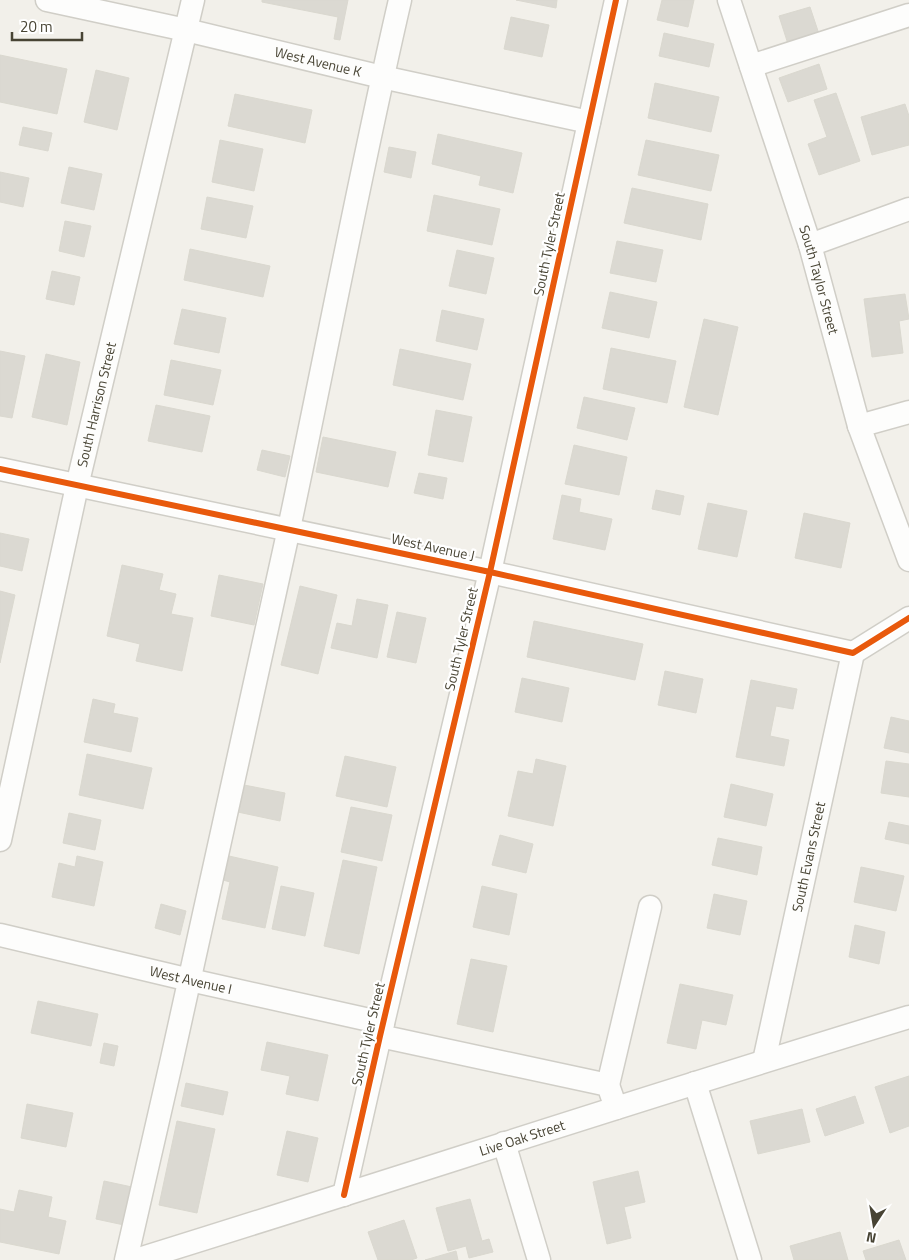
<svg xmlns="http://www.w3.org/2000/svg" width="909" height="1260" font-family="'Titillium Web',sans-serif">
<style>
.building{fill:#dbd9d2;stroke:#dad8cf}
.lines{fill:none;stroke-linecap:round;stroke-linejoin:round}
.minor-casing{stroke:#d0cec7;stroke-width:25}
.minor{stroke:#fdfdfc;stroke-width:22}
.cycleway-casing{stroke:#fff;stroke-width:9}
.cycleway{stroke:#e8590c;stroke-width:6}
.labels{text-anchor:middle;stroke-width:4.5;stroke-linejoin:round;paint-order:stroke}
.street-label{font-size:14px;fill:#484434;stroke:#fff}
</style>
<rect width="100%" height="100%" fill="#f2f0ea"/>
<path class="building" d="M262,0H348L340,40L334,39L338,17L262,2Z
M516,0H557L556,8Z
M662,0H694L688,27L657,20Z
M810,7L819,34L788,44L779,16Z
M511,17L549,25L542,57L504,49Z
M664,33L714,44L709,67L659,56Z
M0,55L67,69L57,114L0,102Z
M819,64L827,89L788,102L779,78Z
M96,70L129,78L117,130L84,122Z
M655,83L719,97L711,132L648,118Z
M836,93L860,161L819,175L808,144L827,137L814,100Z
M235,94L312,110L305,143L228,126Z
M905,104L909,116V145L872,155L861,117Z
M23,127L52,133L48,151L19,145Z
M438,134L522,153L513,193L479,185L481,176L432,164Z
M220,140L263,149L254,191L212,182Z
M646,140L719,155L711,191L638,175Z
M389,147L416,152L411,178L384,172Z
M69,167L102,174L94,210L61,203Z
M0,172L29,178L23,207L0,202Z
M632,188L708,204L701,240L624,223Z
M434,195L500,209L492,245L427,231Z
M207,197L253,206L246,238L201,229Z
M65,221L91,226L84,257L59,251Z
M617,241L663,250L656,282L610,273Z
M190,249L270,266L263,297L184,280Z
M457,250L494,258L486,294L449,286Z
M52,271L80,277L74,305L46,299Z
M610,292L657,302L649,338L602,328Z
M905,294L909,319L899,321L903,353L872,357L864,299Z
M182,309L226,318L219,353L174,344Z
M442,310L484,319L477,350L436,341Z
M704,319L738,327L718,415L684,407Z
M611,348L676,361L667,403L603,389Z
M400,349L471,364L463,400L393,385Z
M0,351L25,356L12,418L0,416Z
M46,354L80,362L67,425L32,417Z
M171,360L221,370L213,405L164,395Z
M584,397L635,408L627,440L577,428Z
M156,405L210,416L202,452L148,441Z
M436,410L472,417L463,462L428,455Z
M323,437L396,452L388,487L316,472Z
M574,445L627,457L619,495L565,484Z
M262,450L290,456L285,477L257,470Z
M419,473L447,478L443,499L414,493Z
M656,490L684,496L680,515L652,509Z
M562,495L581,499L579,512L612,519L605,550L553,539Z
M708,503L747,511L737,557L698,549Z
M804,513L850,523L841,568L795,558Z
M0,533L29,539L22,571L0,566Z
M122,565L163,574L159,590L176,594L171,614L193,618L182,671L136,661L140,644L107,636Z
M219,575L263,584L254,625L211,616Z
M300,586L337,595L318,674L281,665Z
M0,591L15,595L0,663Z
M357,599L388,605L377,658L331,648L337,623L352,626Z
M397,612L426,618L416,663L387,657Z
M534,621L643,644L635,680L527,657Z
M665,671L703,679L696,713L658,705Z
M522,678L569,688L562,722L515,712Z
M751,680L797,689L793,709L776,706L770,736L789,740L784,766L736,757Z
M93,699L115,704L113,713L138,718L131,752L84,742Z
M891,717L909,721V753L884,748Z
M87,754L152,768L143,809L79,795Z
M345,756L396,767L387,807L336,796Z
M536,759L566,766L553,826L508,816L518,771L533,774Z
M886,761L909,764V797L881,793Z
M239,784L285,793L280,821L233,811Z
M731,784L773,794L766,826L724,817Z
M351,807L392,815L382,861L341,852Z
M69,813L101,820L95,850L63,843Z
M889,822L909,826V844L885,839Z
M500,835L533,844L526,873L492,865Z
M718,838L762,847L757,875L712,865Z
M77,856L103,862L94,906L52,897L59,863L75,867Z
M229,856L278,867L265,928L222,919L230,882L223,880Z
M343,860L377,867L359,954L324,946Z
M861,867L904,876L896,911L854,902Z
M281,886L314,893L305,936L272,929Z
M482,886L517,894L509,935L473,927Z
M714,894L747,901L740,935L707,928Z
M161,904L186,911L180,935L155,928Z
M855,925L885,932L879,964L849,957Z
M471,959L507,966L493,1032L457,1024Z
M680,984L733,995L726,1025L702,1020L696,1049L667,1043Z
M38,1001L98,1014L91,1046L31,1033Z
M267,1042L328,1055L318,1101L286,1094L290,1076L261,1070Z
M104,1043L118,1046L114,1066L100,1063Z
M909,1076V1126L890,1133L875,1087Z
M186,1083L228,1092L223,1115L181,1106Z
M855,1096L864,1123L825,1136L816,1109Z
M27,1104L73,1113L66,1147L21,1138Z
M802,1109L810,1142L758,1154L750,1121Z
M177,1121L215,1129L197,1213L159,1205Z
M287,1131L318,1138L308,1182L277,1175Z
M638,1171L645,1202L624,1207L631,1238L607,1244L593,1182Z
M104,1181L132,1187L124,1225L96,1219Z
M19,1190L52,1197L48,1217L66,1221L59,1254L0,1242V1209L14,1212Z
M470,1199L482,1241L489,1239L493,1252L469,1258L466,1246L448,1251L436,1208Z
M404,1220L417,1258L411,1260H378L368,1232Z
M840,1232L848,1260H794L790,1246Z
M899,1240L906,1260H866L863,1251Z
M456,1251L458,1260H425Z"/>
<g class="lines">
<defs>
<g id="minor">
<path id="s1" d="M47,0L186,30L382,77L589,122"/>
<path id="s2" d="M729,0L810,245L859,426L909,560"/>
<path d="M751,66L909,15"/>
<path d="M810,245L909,209"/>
<path d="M859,426L909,412"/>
<path d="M0,469L490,572L853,653L909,618"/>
<path id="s3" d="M0,840L77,486L193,0"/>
<path id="s4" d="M0,935L190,980L383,1023"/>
<path d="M380,1036L608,1085L616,1108"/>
<path id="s5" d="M764,1061L853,653"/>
<path d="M695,1083L750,1260"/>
<path d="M608,1085L650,907"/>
<path d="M504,1143L539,1260"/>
<path d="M344,1195L380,1036L490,572L616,0"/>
<path d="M126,1260C182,1018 236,775 288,533C326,355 359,177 400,0"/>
<path id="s6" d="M136,1260C394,1180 651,1095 909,1017"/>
</g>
</defs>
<use href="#minor" class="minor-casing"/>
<use href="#minor" class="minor"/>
<defs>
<path id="cycleway" d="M0,469L490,572L853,653L909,618
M344,1195L380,1036L490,572L616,0"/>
</defs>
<use href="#cycleway" class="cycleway-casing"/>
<use href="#cycleway" class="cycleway"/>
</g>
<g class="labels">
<g class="street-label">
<text dy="5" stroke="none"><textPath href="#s1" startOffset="278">West Avenue K</textPath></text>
<text transform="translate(549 244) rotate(-78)" y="5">South Tyler Street</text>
<text dy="5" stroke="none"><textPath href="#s2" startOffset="294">South Taylor Street</textPath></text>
<text dy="5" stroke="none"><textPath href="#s3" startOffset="446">South Harrison Street</textPath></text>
<text transform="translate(433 547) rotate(12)" y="5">West Avenue J</text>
<text transform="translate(461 639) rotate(-77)" y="5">South Tyler Street</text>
<text dy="5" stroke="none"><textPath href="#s5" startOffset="209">South Evans Street</textPath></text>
<text dy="5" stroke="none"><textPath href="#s4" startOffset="196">West Avenue I</textPath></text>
<text transform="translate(368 1034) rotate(-77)" y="5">South Tyler Street</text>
<text dy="5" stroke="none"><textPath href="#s6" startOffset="405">Live Oak Street</textPath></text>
</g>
</g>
<g transform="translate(874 1225) rotate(192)" stroke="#ffffff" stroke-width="4" paint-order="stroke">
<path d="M0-4L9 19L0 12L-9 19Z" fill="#484434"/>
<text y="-8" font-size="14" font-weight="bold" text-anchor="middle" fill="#484434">N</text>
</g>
<path d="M12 32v8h70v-8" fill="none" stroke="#484434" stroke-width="2.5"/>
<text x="20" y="32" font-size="15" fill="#484434" stroke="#ffffff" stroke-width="4" paint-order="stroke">20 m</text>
</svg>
